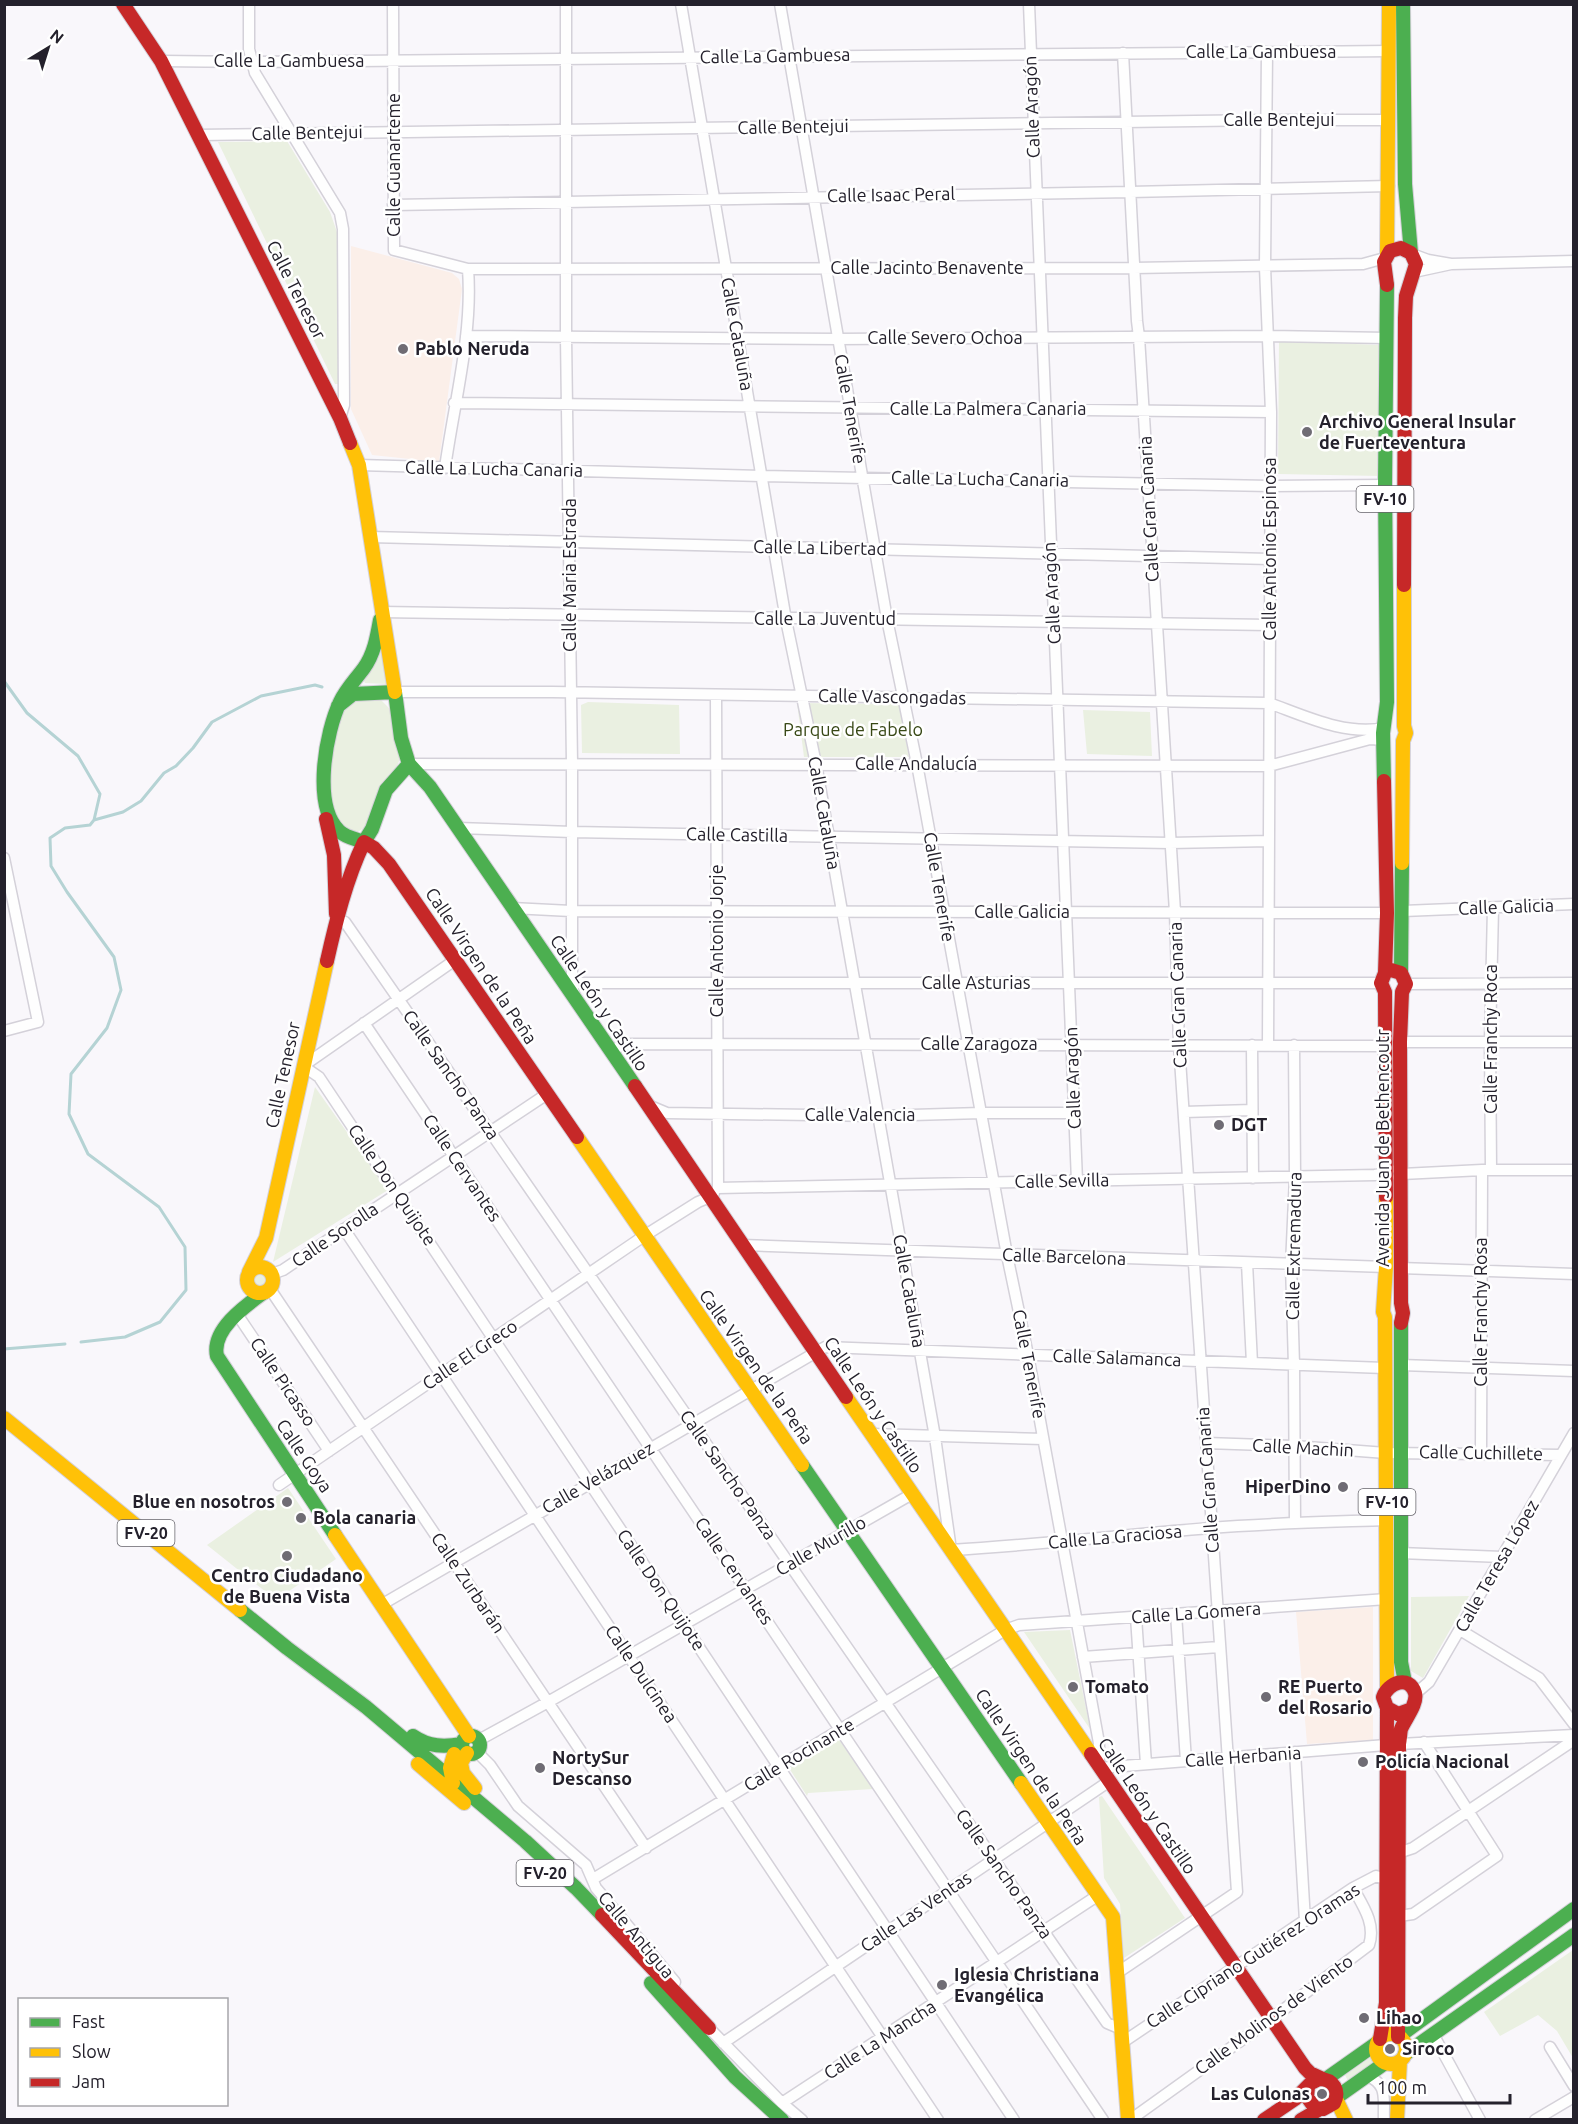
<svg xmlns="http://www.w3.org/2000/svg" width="1578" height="2124" font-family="Ubuntu,sans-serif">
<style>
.education{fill:#fbefe9}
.green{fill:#eaf0e1}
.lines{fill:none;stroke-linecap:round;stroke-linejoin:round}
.stream{stroke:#b5d3d4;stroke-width:3}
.street-casing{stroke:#d4d1d9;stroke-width:13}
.fast-casing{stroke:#d4d1d9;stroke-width:16}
.slow-casing{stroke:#d4d1d9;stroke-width:16}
.jam-casing{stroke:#d4d1d9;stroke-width:16}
.street{stroke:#fefefe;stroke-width:10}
.fast{stroke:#4caf50;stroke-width:14}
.slow{stroke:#ffc107;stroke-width:14}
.jam{stroke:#c62828;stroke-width:14}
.poi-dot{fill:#6f6c74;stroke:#fff;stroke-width:2}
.labels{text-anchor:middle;stroke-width:5;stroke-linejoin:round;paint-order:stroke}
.shield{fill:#fff;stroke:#66646b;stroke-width:1.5}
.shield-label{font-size:16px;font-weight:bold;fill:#24212c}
.street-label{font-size:18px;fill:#24212c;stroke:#fff}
.poi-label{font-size:18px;font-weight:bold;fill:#24212c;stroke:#fff;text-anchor:start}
.park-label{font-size:18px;fill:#384816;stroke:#fff}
</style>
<rect width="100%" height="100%" fill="#f9f7fb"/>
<path class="education" d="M351,246L452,273L459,279L462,289L439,462L372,455L351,409Z
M1373,1607V1740L1307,1744L1296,1612Z"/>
<path class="green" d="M287,141L330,212L338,235V384H335L218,142Z
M1279,341L1380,345V476L1278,474Z
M382,651L386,684L365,683L364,681Z
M381,700L391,710L400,759L397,766L382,784L367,826L356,833L343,828C340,821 335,814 333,807C327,785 331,715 352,703C360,699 372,700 381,700Z
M588,702L679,705L680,754L582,753L581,705Z
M797,703L899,704L909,757H804Z
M1083,710L1150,712L1152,756L1087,754Z
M315,1087L388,1190L273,1262Z
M252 1280a8 8 0 1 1 16 0a8 8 0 1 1-16 0Z
M288,1488L336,1559L276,1600L207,1545Z
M1469,1596L1423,1678L1411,1671V1597Z
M1070,1630L1090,1728V1729L1024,1632Z
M838,1738L873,1789L808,1793L807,1796L789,1768Z
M1102,1796L1185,1918L1124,1958L1120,1904L1104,1878L1099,1797Z
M1573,1950V2058L1557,2031L1538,2015L1500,2036L1484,2012Z
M1370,2058L1374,2063L1348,2081L1345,2075Z"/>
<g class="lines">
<path class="stream" d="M4,681L27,713L78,756L100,794L94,820L90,825L65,828L50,838L51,866L67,892L114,957L121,990L107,1028L71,1074L69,1114L88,1154L159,1207L185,1247L186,1290L160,1322L125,1337L81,1342
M94,820L123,812L141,801L164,773L176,766L193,748L212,722L261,696L315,685L322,687
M4,1349L65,1344"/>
<defs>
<path id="street" d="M249,4V49L255,73L340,213L343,229L344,405L340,418
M393,4L394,250L468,269L1134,268L1363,264L1385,258
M566,4V337L572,763V983L574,994
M681,4L786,620L816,764L935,1437L951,1550C1037,1545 1123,1535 1210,1528C1269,1523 1328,1522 1387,1520
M780,4L887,619L917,764L1007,1255L1028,1355L1099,1743V1768L1386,1745
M1029,4L1077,1181
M1267,52L1265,267L1271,412L1268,1045
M161,61L252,62L1389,51
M198,135L1267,120H1388
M393,205L1130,192L1389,186
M1412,254L1428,260L1451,264L1414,272
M1451,264L1574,261
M466,336L838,339L1269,336L1387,338
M454,403L1271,412
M359,465L761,476L1270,486L1385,485
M445,468C454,403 473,334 468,269
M370,537L1270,559
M381,612C677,617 973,622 1270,625
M395,692H552L1269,703C1305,716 1346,736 1384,728
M716,695L718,1188
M409,764L1269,766L1370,739L1384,740
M458,828L572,832L1170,843L1269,841
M4,858L38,1022L4,1031
M512,908L571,911L1387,913
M1403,911L1574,904
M336,920L345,922L1107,2023L1121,2029
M455,960L303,1066L319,1077L1014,2120
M572,983H1381
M1406,984L1574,983
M364,1023L1103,2120
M1400,1042H1574
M1252,1045L1253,1178
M1294,1045L1295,1177L1291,1265L1294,1365L1295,1523
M611,1053L622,1044L1386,1046
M648,1105L667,1113L878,1116L981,1113H1075
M1184,1112L1252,1110
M1491,1170L1490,1041L1493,908
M1398,1177L1402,1174L1482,1170H1574
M718,1188L1375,1175L1385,1173L1390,1169
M344,1229L938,2120
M742,1245L1386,1267
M1247,1263L1252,1363
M1400,1268L1574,1274
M272,1274L283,1270L547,1094
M270,1289L646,1848
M237,1314L329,1451
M1401,1365L1574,1371
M872,1434L1043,1439
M1206,1443L1294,1446L1386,1453L1561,1455
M1481,1453L1482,1170
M279,1485L644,1236L698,1202L710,1197L714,1193
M1400,1553L1502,1557
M381,1605L825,1347L1384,1368
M1176,1614L1186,1761
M1136,1617L1146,1764
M1460,1630L1539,1678L1574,1724
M1083,1657L1219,1647
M1415,1694L1429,1682L1574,1433
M479,1740L548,1702L912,1494
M1399,1744L1574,1735
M477,1752L490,1765L518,1806L586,1865L596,1888L675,1982
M1295,1752L1305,1921
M1398,1853L1413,1848L1574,1740
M593,1879L1005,1630L1019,1625L1387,1599
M1399,1916L1413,1914L1497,1856L1424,1742
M1117,1973L1237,1892L1179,1045L1175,912L1139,337L1137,321L1123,53
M709,2028L782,2103L802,2120
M1433,2034L1480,2120
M1123,2042L1353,1888L1376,1876L1385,1879
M723,2043L1108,1782
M1550,2047L1574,2086
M1366,2075C1389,2085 1383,2098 1384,2120
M782,2103L1097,1896
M1130,2120L1271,2019L1369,1945C1376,1924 1363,1906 1353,1888
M1535,2120L1574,2097"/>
<path id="fast" d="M1403,4L1405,184L1411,253
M338,706L353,694L395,692L401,738L409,764L386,790L372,829L364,842C355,839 345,837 339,831C312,805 326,731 340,702C346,689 356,679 364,668C374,654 377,637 380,620
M409,764L430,787L635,1086
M1384,781L1383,733L1387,702L1385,485L1387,285
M1401,973L1402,863
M263,1293C245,1306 211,1330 217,1356L335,1535
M1401,1323V1662L1405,1682
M802,1465L1021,1783
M240,1610L287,1648L366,1707L525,1841L576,1888L602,1915
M413,1736C429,1747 444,1747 462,1744
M462 1745a9 9 0 1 1 18 0a9 9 0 1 1-18 0Z
M651,1983L735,2077L782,2120
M1398,2037L1574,1909
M1405,2054L1574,1935
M1326,2079L1377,2043
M1337,2097L1385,2063"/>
<path id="slow" d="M1387,254L1389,4
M350,443L359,465L395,692
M1402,863L1403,741L1406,733L1404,726V585
M577,1137L802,1465
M1386,1197V1267L1383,1312L1385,1317L1387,1687
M247 1280a13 13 0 1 1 26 0a13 13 0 1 1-26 0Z
M249,1272L266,1238L327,961
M846,1397L1091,1754
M4,1418L240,1610
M335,1535L469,1736
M467,1753L461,1763L463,1773L475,1788
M418,1764L464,1803
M453,1783L450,1768L454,1754
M1021,1783L1113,1917L1128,2120
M1376 2049a15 15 0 1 1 30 0a15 15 0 1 1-30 0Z
M1336,2099L1346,2120
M1397,2120L1400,2061"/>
<path id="jam" d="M123,4L161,61L340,418L350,443
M1387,285L1384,262L1390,251L1401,248L1411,253L1416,264L1406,296L1405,318L1404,585
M1384,781L1387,913L1385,973L1381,983L1385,992L1386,1197
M326,819L334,855L336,914
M327,961C336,921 346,880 364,842L374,848L389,864L577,1137
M1391,970L1401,973L1406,984L1402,992L1400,1042L1401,1303L1403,1313L1401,1323
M635,1086L846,1397
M1091,1754L1305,2068L1310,2073L1323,2079
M602,1915L709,2028
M1398,2037L1399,1744C1400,1739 1400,1734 1401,1729C1405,1719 1418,1704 1415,1693C1409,1674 1388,1683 1383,1697L1387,1708L1398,1714L1409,1710
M1380,2039L1386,2003L1387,1708
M1264,2120L1295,2099L1311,2083L1319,2079C1334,2079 1340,2091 1334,2103L1323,2109L1315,2108L1307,2097L1308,2087
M1301,2120L1320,2109"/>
</defs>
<use href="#street" class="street-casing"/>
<use href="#fast" class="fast-casing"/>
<use href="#slow" class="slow-casing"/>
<use href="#jam" class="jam-casing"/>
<use href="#street" class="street"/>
<use href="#fast" class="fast"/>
<use href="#slow" class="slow"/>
<use href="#jam" class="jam"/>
</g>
<g class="poi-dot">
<circle cx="403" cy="349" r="6"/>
<circle cx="1307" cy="432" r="6"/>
<circle cx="1219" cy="1125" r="6"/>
<circle cx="1343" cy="1487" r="6"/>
<circle cx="287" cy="1502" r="6"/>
<circle cx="301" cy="1518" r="6"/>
<circle cx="287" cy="1556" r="6"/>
<circle cx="1073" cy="1687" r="6"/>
<circle cx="1266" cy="1697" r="6"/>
<circle cx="1363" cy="1762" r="6"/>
<circle cx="540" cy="1768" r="6"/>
<circle cx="942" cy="1985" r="6"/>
<circle cx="1364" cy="2018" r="6"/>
<circle cx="1390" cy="2049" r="6"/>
<circle cx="1322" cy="2094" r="6"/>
</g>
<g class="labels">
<g class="shield">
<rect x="1356.5" y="486" width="57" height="26" rx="4.5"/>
<rect x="1358.5" y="1489" width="57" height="26" rx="4.5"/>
<rect x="117.5" y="1520" width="57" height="26" rx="4.5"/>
<rect x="516.5" y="1860" width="57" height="26" rx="4.5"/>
</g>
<g class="shield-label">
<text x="1385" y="505">FV-10</text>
<text x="1387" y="1508">FV-10</text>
<text x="146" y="1539">FV-20</text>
<text x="545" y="1879">FV-20</text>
</g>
<g class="street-label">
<text x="1261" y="58">Calle La Gambuesa</text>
<text transform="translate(775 56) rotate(-1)" y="6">Calle La Gambuesa</text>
<text x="289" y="67">Calle La Gambuesa</text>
<text transform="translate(1032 107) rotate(-92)" y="6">Calle Aragón</text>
<text x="1279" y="126">Calle Bentejui</text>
<text transform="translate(793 127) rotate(-1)" y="6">Calle Bentejui</text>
<text transform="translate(307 133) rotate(-1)" y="6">Calle Bentejui</text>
<text transform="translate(394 165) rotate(-90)" y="6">Calle Guanarteme</text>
<text transform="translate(891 195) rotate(-1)" y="6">Calle Isaac Peral</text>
<text x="927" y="274">Calle Jacinto Benavente</text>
<text transform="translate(296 290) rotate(63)" y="6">Calle Tenesor</text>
<text transform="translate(737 334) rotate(80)" y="6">Calle Cataluña</text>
<text x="945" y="344">Calle Severo Ochoa</text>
<text transform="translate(850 409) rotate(80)" y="6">Calle Tenerife</text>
<text x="988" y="415">Calle La Palmera Canaria</text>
<text transform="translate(494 469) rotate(1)" y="6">Calle La Lucha Canaria</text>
<text transform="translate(980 479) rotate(1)" y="6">Calle La Lucha Canaria</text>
<text transform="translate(1149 509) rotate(-93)" y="6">Calle Gran Canaria</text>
<text transform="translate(820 548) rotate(1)" y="6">Calle La Libertad</text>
<text transform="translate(1270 549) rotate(-90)" y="6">Calle Antonio Espinosa</text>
<text transform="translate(570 575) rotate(-90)" y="6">Calle Maria Estrada</text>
<text transform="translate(1052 593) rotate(-93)" y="6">Calle Aragón</text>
<text x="825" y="625">Calle La Juventud</text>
<text transform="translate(892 697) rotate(1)" y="6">Calle Vascongadas</text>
<text x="916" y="770">Calle Andalucía</text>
<text transform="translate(824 813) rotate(80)" y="6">Calle Cataluña</text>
<text transform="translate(737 835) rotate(1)" y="6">Calle Castilla</text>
<text transform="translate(939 887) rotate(80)" y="6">Calle Tenerife</text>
<text transform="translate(1506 907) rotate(-2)" y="6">Calle Galicia</text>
<text x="1022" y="918">Calle Galicia</text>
<text transform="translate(717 941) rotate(-90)" y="6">Calle Antonio Jorje</text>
<text transform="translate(481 966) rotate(56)" y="6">Calle Virgen de la Peña</text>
<text x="976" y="989">Calle Asturias</text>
<text transform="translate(1178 995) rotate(-92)" y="6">Calle Gran Canaria</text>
<text transform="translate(599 1003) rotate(56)" y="6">Calle León y Castillo</text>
<text transform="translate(1491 1039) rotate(-90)" y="6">Calle Franchy Roca</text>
<text x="979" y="1050">Calle Zaragoza</text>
<text transform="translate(283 1075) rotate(-78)" y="6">Calle Tenesor</text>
<text transform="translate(451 1075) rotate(55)" y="6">Calle Sancho Panza</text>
<text transform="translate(1073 1078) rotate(-92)" y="6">Calle Aragón</text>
<text x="860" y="1121">Calle Valencia</text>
<text transform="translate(1383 1148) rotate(-90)" y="6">Avenida Juan de Bethencoutr</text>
<text transform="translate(462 1168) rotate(56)" y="6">Calle Cervantes</text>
<text transform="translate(1062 1181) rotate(-1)" y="6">Calle Sevilla</text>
<text transform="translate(392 1185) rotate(56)" y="6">Calle Don Quijote</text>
<text transform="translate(335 1235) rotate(-34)" y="6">Calle Sorolla</text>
<text transform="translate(1294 1246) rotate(-89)" y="6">Calle Extremadura</text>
<text transform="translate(1064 1257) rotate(2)" y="6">Calle Barcelona</text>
<text transform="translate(909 1291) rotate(80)" y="6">Calle Cataluña</text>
<text transform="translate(1481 1312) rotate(-90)" y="6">Calle Franchy Rosa</text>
<text transform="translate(470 1355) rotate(-34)" y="6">Calle El Greco</text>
<text transform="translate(1117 1358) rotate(2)" y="6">Calle Salamanca</text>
<text transform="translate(1029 1364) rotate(79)" y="6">Calle Tenerife</text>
<text transform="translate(756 1367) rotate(55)" y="6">Calle Virgen de la Peña</text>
<text transform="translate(283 1382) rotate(56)" y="6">Calle Picasso</text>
<text transform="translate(873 1405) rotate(56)" y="6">Calle León y Castillo</text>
<text transform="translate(1303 1448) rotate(3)" y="6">Calle Machin</text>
<text transform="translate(1481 1453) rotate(1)" y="6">Calle Cuchillete</text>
<text transform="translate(304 1456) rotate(56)" y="6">Calle Goya</text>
<text transform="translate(728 1475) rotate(55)" y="6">Calle Sancho Panza</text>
<text transform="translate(598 1478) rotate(-30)" y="6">Calle Velázquez</text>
<text transform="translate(1208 1480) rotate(-94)" y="6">Calle Gran Canaria</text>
<text transform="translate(1115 1537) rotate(-5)" y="6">Calle La Graciosa</text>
<text transform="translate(821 1546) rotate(-30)" y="6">Calle Murillo</text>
<text transform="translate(1497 1566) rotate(-60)" y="6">Calle Teresa López</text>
<text transform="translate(734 1571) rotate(56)" y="6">Calle Cervantes</text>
<text transform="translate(468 1583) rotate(56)" y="6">Calle Zurbarán</text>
<text transform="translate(661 1590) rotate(56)" y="6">Calle Don Quijote</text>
<text transform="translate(1196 1613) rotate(-4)" y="6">Calle La Gomera</text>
<text transform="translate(641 1674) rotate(56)" y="6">Calle Dulcinea</text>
<text transform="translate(799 1755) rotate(-31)" y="6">Calle Rocinante</text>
<text transform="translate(1243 1757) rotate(-4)" y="6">Calle Herbania</text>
<text transform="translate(1031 1767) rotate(56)" y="6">Calle Virgen de la Peña</text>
<text transform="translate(1147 1806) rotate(56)" y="6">Calle León y Castillo</text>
<text transform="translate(1004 1874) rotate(55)" y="6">Calle Sancho Panza</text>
<text transform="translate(916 1912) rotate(-34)" y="6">Calle Las Ventas</text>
<text transform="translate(636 1935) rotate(50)" y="6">Calle Antigua</text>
<text transform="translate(1253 1956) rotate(-33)" y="6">Calle Cipriano Gutiérez Oramas</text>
<text transform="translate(1274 2015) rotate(-36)" y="6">Calle Molinos de Viento</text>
<text transform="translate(880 2040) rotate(-33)" y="6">Calle La Mancha</text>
</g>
<g class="poi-label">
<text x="415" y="355">Pablo Neruda</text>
<text x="1319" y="428">Archivo General Insular<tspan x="1319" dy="21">de Fuerteventura</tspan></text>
<text x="1231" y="1131">DGT</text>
<text x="1331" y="1493" text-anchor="end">HiperDino</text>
<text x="275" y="1508" text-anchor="end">Blue en nosotros</text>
<text x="313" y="1524">Bola canaria</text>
<text x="287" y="1582" text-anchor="middle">Centro Ciudadano<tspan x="287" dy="21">de Buena Vista</tspan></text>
<text x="1085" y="1693">Tomato</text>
<text x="1278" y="1693">RE Puerto<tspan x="1278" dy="21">del Rosario</tspan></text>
<text x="552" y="1764">NortySur<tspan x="552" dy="21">Descanso</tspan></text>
<text x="1375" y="1768">Policía Nacional</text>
<text x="954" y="1981">Iglesia Christiana<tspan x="954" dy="21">Evangélica</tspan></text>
<text x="1376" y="2024">Lihao</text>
<text x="1402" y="2055">Siroco</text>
<text x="1310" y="2100" text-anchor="end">Las Culonas</text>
</g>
<g class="park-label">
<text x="853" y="736">Parque de Fabelo</text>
</g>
</g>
<rect width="1578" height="2124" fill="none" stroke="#24212c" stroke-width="12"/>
<rect x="18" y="1998" width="210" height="108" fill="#ffffff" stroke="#a7a6ab" stroke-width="1.5"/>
<rect x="30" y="2018" width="30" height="9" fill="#4caf50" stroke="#a7a6ab" stroke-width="1.5"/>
<text x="72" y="2028" font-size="18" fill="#24212c">Fast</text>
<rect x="30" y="2048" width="30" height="9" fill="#ffc107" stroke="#a7a6ab" stroke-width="1.5"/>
<text x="72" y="2058" font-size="18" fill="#24212c">Slow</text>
<rect x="30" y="2078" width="30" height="9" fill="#c62828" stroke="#a7a6ab" stroke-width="1.5"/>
<text x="72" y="2088" font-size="18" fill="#24212c">Jam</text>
<g transform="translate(48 48) rotate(38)" stroke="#ffffff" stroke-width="4.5" paint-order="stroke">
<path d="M0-4.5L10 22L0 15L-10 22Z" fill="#24212c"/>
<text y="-9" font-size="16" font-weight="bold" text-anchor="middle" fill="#24212c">N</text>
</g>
<path d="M1368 2094v9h142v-9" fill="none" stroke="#24212c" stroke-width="3"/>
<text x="1377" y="2094" font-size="18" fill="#24212c" stroke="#ffffff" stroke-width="4.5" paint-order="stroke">100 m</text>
</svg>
